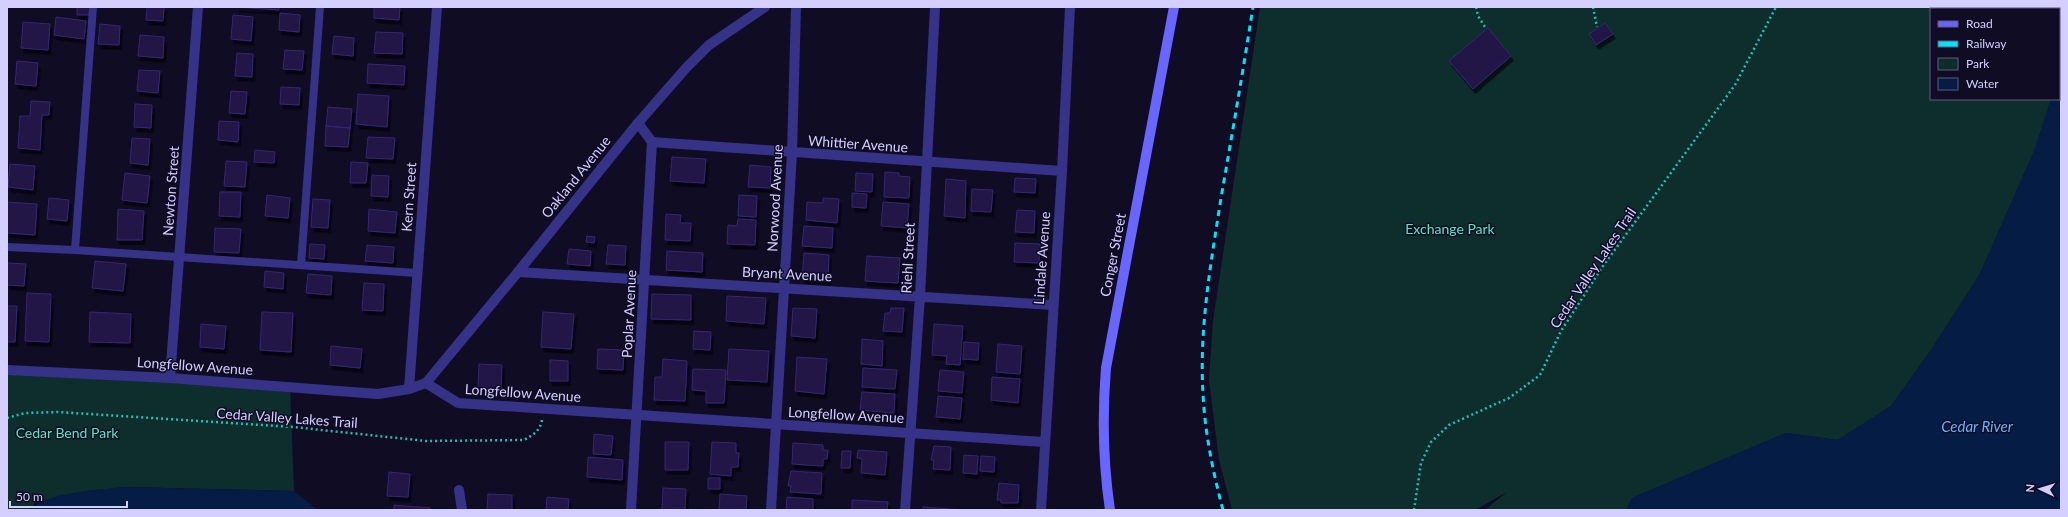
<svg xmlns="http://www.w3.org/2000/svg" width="2068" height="517" font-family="Lato,sans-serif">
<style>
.green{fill:#0e2e2d}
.water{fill:#051c44}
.building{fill:#201647;stroke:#352675;filter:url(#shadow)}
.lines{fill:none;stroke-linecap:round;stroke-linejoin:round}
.path{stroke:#23bfb4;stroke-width:2.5;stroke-dasharray:2 3;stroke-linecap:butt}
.service{stroke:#353287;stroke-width:8}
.minor{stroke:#353287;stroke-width:10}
.tertiary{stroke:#353287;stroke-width:10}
.secondary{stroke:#6866ff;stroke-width:10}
.rail{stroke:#00e3fa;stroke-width:3;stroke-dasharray:6 5;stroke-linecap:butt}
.labels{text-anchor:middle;stroke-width:3;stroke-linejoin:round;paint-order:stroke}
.street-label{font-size:14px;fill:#d4cfff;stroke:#100c24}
.park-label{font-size:14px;fill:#50eac2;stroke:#100c24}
.water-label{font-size:15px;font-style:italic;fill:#5db5ff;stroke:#100c24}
</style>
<defs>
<filter id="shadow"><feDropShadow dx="2.5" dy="4.5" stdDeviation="0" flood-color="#0009"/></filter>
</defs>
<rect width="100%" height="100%" fill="#100c24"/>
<path class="green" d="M1260,7H2061V70L2059,76V9H1931V99H2051L2035,149L1980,274L1931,350L1891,406L1838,440L1786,433L1632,498L1626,510H1485L1507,492L1475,510H1232L1219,460L1209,380L1213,321Z
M7,370L290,387L294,491L123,487L35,503L29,510H7Z"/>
<path class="water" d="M2061,70V510H1626L1632,498L1786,433L1838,440L1891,406L1931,350L1980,274L2035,149L2051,99H2059V76Z
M123,487L294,491L318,510H29C47,492 97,490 123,487Z"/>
<path class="building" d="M77,7H90V15H77Z
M147,7H164L163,21L146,20Z
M236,7H279V10Z
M374,7H400L399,20L374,18Z
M280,13L300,15L299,32L279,30Z
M233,15L253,17L251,41L231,39Z
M56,17L86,21L84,39L54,35Z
M23,22L50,24L48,50L21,48Z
M1605,23L1613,34L1596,45L1589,34Z
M100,24L120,26L119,45L98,44Z
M1488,28L1511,56L1473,89L1449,61Z
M376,32L403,33L402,54L374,53Z
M140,35L164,37L163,58L138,56Z
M334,36L354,38L353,56L332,54Z
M285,50L304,51L302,70L283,69Z
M237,53L253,54L252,77L235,76Z
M17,61L38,63L36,86L15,84Z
M368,64L405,66L404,85L367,83Z
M139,70L160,71L158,93L137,91Z
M281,87L300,88L299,105L280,104Z
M231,91L247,92L245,114L229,113Z
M358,94L389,96L387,127L356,124Z
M31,101L50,102L49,115H42L40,150L18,148L20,116H30Z
M135,104L152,105L151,128L134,127Z
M328,107L352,109L350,128L326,126Z
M219,121L239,122L238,142L218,140Z
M326,126L350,128L348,147L325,146Z
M368,137L395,138L393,159L366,158Z
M132,138L150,139L148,165L130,163Z
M255,150L275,152L274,163L254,162Z
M672,157L706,159L704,183L670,181Z
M226,161L247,162L245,187L224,186Z
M351,162L368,163L366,183H350Z
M10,164L35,166L33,190L8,187Z
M750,165L771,167L770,188L748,187Z
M885,172L899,173V176L910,177L909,198L884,197Z
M125,173L150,176L147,203L122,200Z
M856,173L873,174L872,192L855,191Z
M372,175L389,176L388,197L371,196Z
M1015,178L1036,179L1035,193L1014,192Z
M946,179L966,181L965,218L944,216Z
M972,189L993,190L991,212L971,211Z
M220,192H241L240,217L219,216Z
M852,193L867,194L866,208L852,207Z
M267,195L290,198L288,218L265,216Z
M739,195L757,196L756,217L738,216Z
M49,198L69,200L67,221L47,219Z
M823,198L839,199L837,223L806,220L807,202L823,203Z
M313,199L330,200L328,228L311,227Z
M7,202L37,204L35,235L7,233Z
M883,202L909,204L907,228L881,226Z
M118,209L144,211L142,240H117Z
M369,209L397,212L395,233L368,231Z
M1017,210L1035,211L1034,233L1015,232Z
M666,214L681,215L680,223H691L690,241L665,240Z
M738,219L756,220L755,245L727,244L728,225L737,226Z
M804,226L833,228L832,248L802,246Z
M215,228L241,229L239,253L214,252Z
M587,236L595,237L594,243L586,242Z
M1015,243L1040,244L1039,263L1014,262Z
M310,244L325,245L324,259L309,258Z
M367,245L394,247L393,263L365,261Z
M608,245L626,246L625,265L606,264Z
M569,249L591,251L590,266L567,264Z
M667,251L703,253L702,272L666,270Z
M804,253L829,255L828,281L802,279Z
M867,256L900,258L898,283L865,281Z
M95,261L126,264L123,291L92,288Z
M7,263L26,264L24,286L7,285Z
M265,271L284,273L283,289L264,287Z
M308,274L332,276L331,295L306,293Z
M364,283L384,284L383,311L362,310Z
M27,293L51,294L49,342L25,341Z
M652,294L691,295V320L651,319Z
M727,296L766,298L764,324L726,321Z
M7,306H17L15,342H7Z
M793,308L817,309L815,338L791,336Z
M891,308H904L902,332L883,331L885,313H890Z
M90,312L131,314L130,343L89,342Z
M262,312L293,313L291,352L260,350Z
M543,312L574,314L571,349L541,347Z
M201,324L226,326L224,349L200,347Z
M934,324L963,326L960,365L946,364L947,356L932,355Z
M694,331L711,332L710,350L693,349Z
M862,339L883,341L882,366L861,364Z
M964,342L979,343L978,360L963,359Z
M998,344L1022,346L1020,374L996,372Z
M331,346L362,349L360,368L330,365Z
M598,349L624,350L623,370L597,369Z
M729,349L769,351L767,382L727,380Z
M797,357L827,359L824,394L795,391Z
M663,359L687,361L685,401L654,400L655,377H662Z
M550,360L568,361V381H550Z
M479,364L502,365L501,389L478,388Z
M863,368L897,370L895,389L862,387Z
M693,369L726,370L724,403H706V391L692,390Z
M940,370L964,372L962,393L938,391Z
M992,377L1020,379L1018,403L991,400Z
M862,392L895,394L894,413L860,410Z
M938,396L962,398L960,419L936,417Z
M594,434L613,436L611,455L593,454Z
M665,442H689L688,470H665Z
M712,442L736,443V453H739L738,467H731V476L710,474Z
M793,443L823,445V450H828L827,459H823V466L792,464Z
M934,446L951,447L950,470L933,469L934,460H931Z
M858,450L887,452L885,475L861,473L862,459L857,458Z
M842,451H851L850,468H841Z
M964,455L978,456L977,474L963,473Z
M981,456L995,457L994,472L980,471Z
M588,457L623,460L622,480L587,477Z
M791,471L822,473L821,494L790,492L791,486H788Z
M389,472L410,474L408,497L387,496Z
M708,478H720V489H708Z
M999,483L1019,485L1018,503H1001V500H997Z
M663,488L686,489L685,510H662Z
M488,494L512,495V510H487Z
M720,494L747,496L746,510H719Z
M547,497L569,499L568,510H546Z
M787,497L813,499V510H786Z
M852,500L888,502L887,510H852Z
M394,505L430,508V510H394Z
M923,507L963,510H923Z"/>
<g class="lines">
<path class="path" d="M1476,7L1478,16L1485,27
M1593,7L1597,27
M7,418L25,413L58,412L293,427L426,441L524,440C533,435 540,431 542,420
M1414,510L1421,463L1431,442L1449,425L1509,398L1540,375L1561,331L1603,266L1735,85L1776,7"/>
<path class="service" d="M7,247L75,250L417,273
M75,250L93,7
M301,265L320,7"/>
<path class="minor" d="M652,142L1062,171
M518,272L1053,305
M170,378L198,7
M426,383L458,403L1044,442
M409,389L437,7
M459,490L462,510
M631,510L652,142L638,123
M771,510L792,153L796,7
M905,510L920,296L935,7
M1041,510L1062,171L1070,7"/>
<path class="tertiary" d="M7,370L170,378L378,394L409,389L426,383L518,272L638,123L686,68L709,45L765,7"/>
<path class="secondary" d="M1110,510C1103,462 1102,417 1106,368L1174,7"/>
<path class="rail" d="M1223,510C1213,472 1205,434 1203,394C1199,328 1211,263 1221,198C1232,135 1243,71 1253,7"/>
</g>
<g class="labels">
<g class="street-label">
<text transform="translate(858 144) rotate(4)" y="5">Whittier Avenue</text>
<text transform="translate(576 177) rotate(-51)" y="5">Oakland Avenue</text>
<text transform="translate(171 191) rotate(-86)" y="5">Newton Street</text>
<text transform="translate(409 197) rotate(-86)" y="5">Kern Street</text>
<text transform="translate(775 198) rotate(-87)" y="5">Norwood Avenue</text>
<text transform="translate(1113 255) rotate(-79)" y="5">Conger Street</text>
<text transform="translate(908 258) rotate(-87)" y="5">Riehl Street</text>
<text transform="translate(1042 258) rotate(-86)" y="5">Lindale Avenue</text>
<text transform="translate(1593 268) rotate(-56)" y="5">Cedar Valley Lakes Trail</text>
<text transform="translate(787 274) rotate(3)" y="5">Bryant Avenue</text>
<text transform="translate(629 314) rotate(-87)" y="5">Poplar Avenue</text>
<text transform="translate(195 366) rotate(4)" y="5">Longfellow Avenue</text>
<text transform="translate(523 393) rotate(4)" y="5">Longfellow Avenue</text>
<text transform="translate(846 415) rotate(3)" y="5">Longfellow Avenue</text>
<text transform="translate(287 418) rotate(4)" y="5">Cedar Valley Lakes Trail</text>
</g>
<g class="park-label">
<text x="1450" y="234">Exchange Park</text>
<text x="67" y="438">Cedar Bend Park</text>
</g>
<g class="water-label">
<text x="1977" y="432">Cedar River</text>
</g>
</g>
<rect width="2068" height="517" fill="none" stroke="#d4cfff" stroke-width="16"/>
<rect x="1930" y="8" width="130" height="92" fill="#100c24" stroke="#5e5a7c"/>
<rect x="1938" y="21" width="20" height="6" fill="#6866ff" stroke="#5e5a7c"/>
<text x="1966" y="28" font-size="12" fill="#d4cfff">Road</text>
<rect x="1938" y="41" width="20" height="6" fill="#00e3fa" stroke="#5e5a7c"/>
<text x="1966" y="48" font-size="12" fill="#d4cfff">Railway</text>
<rect x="1938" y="58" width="20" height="12" fill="#0e2e2d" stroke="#5e5a7c"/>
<text x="1966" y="68" font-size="12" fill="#d4cfff">Park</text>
<rect x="1938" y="78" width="20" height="12" fill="#051c44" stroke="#5e5a7c"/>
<text x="1966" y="88" font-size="12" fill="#d4cfff">Water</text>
<g transform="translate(2040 489) rotate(274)" stroke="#100c24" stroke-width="3" paint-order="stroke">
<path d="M0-3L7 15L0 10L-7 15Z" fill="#d4cfff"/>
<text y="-6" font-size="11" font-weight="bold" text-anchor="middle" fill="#d4cfff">N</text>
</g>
<path d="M10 501v6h117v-6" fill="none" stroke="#d4cfff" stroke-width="2"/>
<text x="16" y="501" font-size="12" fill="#d4cfff" stroke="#100c24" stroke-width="3" paint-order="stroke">50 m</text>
</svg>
